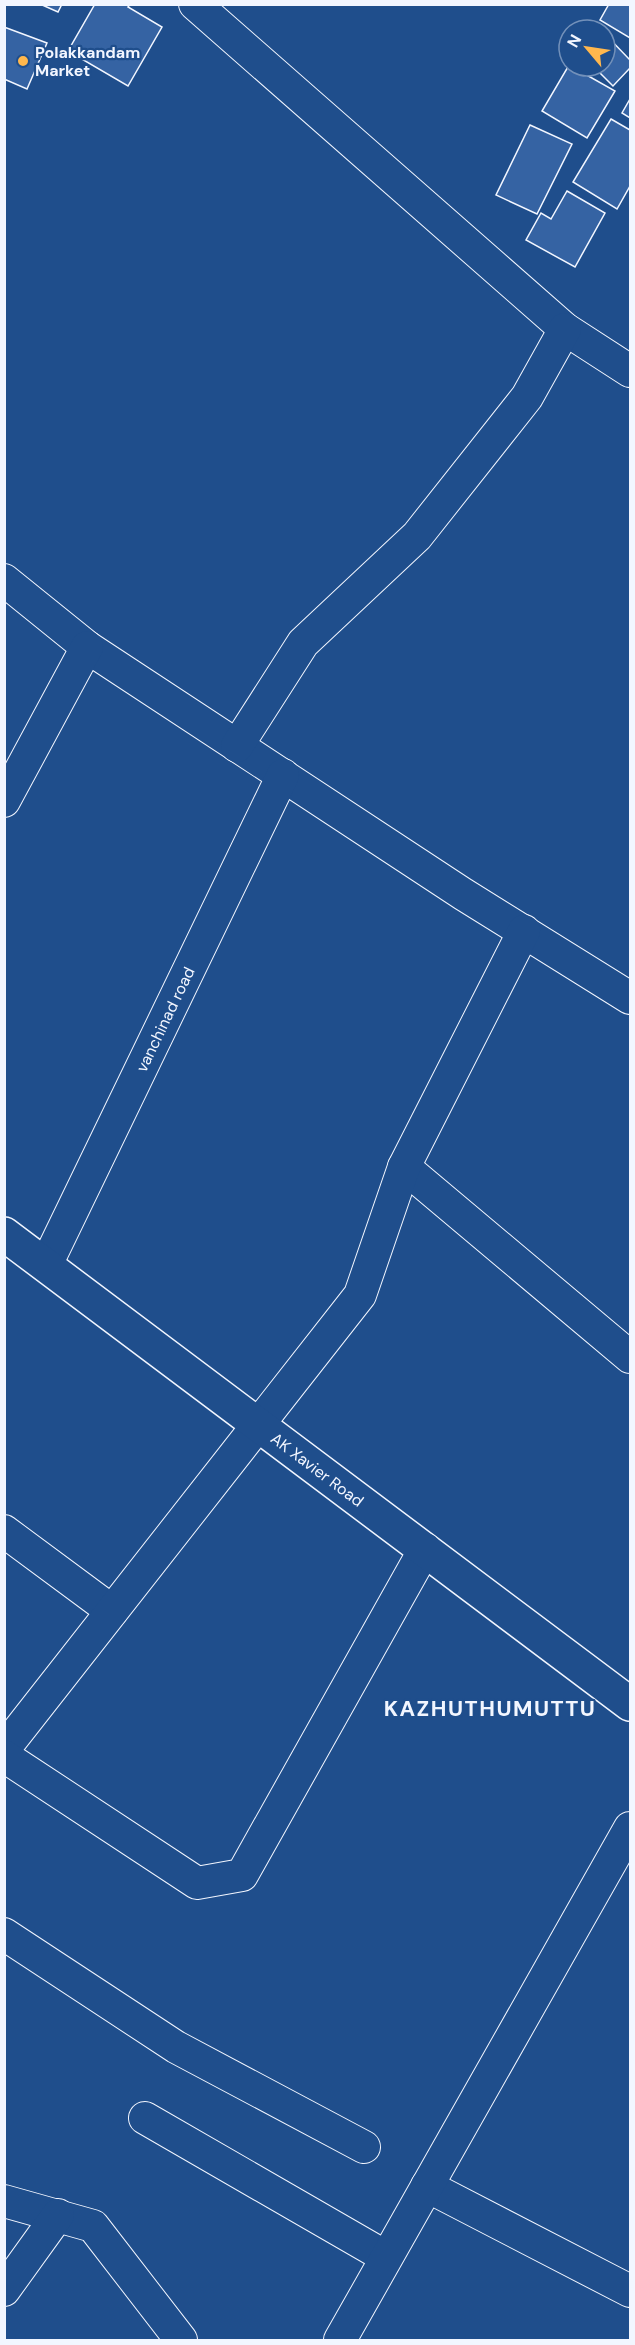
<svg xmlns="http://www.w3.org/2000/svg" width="635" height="2345" font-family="'DM Sans',sans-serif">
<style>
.building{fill:#3563a3;stroke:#f2f6ff;stroke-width:1.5}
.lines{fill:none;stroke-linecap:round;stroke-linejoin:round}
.minor-casing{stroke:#f2f6ff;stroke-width:34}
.secondary-casing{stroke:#f2f6ff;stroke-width:36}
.minor{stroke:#1f4e8c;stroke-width:32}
.secondary{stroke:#1f4e8c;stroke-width:33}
.poi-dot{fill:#ffb74d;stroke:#1f4e8c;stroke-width:2}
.labels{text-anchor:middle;stroke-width:4.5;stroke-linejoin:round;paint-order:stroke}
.poi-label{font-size:16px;font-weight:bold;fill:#f2f6ff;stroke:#1f4e8c;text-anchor:start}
.street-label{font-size:16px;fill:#f2f6ff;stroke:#1f4e8c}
.district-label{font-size:22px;font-weight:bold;letter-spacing:1.5px;fill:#f2f6ff;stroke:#1f4e8c}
</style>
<rect width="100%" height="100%" fill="#1f4e8c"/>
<path class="building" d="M40,4H62L58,12Z
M95,4H130L128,7L162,27L128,86L68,51Z
M609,4H630V38L600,20Z
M4,27L47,43L27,89L4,79Z
M605,34L630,60V68L613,86L593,66H605Z
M569,65L615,91L587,138L542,111Z
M630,99V118L622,113Z
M611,119L630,130V186L617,209L573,182Z
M530,125L572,144L537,214L496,195Z
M567,191L605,213L575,267L526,240L541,213L551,219Z"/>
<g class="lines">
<defs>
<g id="minor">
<path d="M195,4L565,329L630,371"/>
<path d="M4,580L87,647L463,894L630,998"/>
<path d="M237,746L303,643L417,536L527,397L565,329"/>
<path d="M4,801L87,647"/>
<path d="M404,1167L630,1357"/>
<path id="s1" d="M46,1265L283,775"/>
<path d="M4,1531L112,1611"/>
<path d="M4,1749L360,1295L404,1167L524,931"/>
<path d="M4,1756L197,1883L242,1875L425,1549"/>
<path d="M4,1934L176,2047L364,2147"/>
<path d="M145,2118L386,2257"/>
<path d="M427,2186L630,2291"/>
<path d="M4,2201L93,2226L181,2340"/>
<path d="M4,2290L58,2215"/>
<path d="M340,2340L630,1828"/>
</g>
<g id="secondary">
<path id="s2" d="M4,1234L630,1704"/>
</g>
</defs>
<use href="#minor" class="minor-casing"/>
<use href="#secondary" class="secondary-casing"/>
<use href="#minor" class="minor"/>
<use href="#secondary" class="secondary"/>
</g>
<circle class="poi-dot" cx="23" cy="61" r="6"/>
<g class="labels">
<g class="poi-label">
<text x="35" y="58">Polakkandam<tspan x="35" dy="18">Market</tspan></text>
</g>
<g class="street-label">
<text dy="6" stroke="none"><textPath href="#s1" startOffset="273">vanchinad road</textPath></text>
<text dy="6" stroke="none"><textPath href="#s2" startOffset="392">AK Xavier Road</textPath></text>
</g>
<g class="district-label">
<text x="490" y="1716">KAZHUTHUMUTTU</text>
</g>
</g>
<rect width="635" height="2345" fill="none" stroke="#f2f6ff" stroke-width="12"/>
<g transform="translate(587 48) rotate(299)"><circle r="28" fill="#1f4e8c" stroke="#7391ba" stroke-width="1.5"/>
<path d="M0-4.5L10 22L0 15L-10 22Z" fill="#ffb74d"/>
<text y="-9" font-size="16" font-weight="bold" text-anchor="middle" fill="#f2f6ff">N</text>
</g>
</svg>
